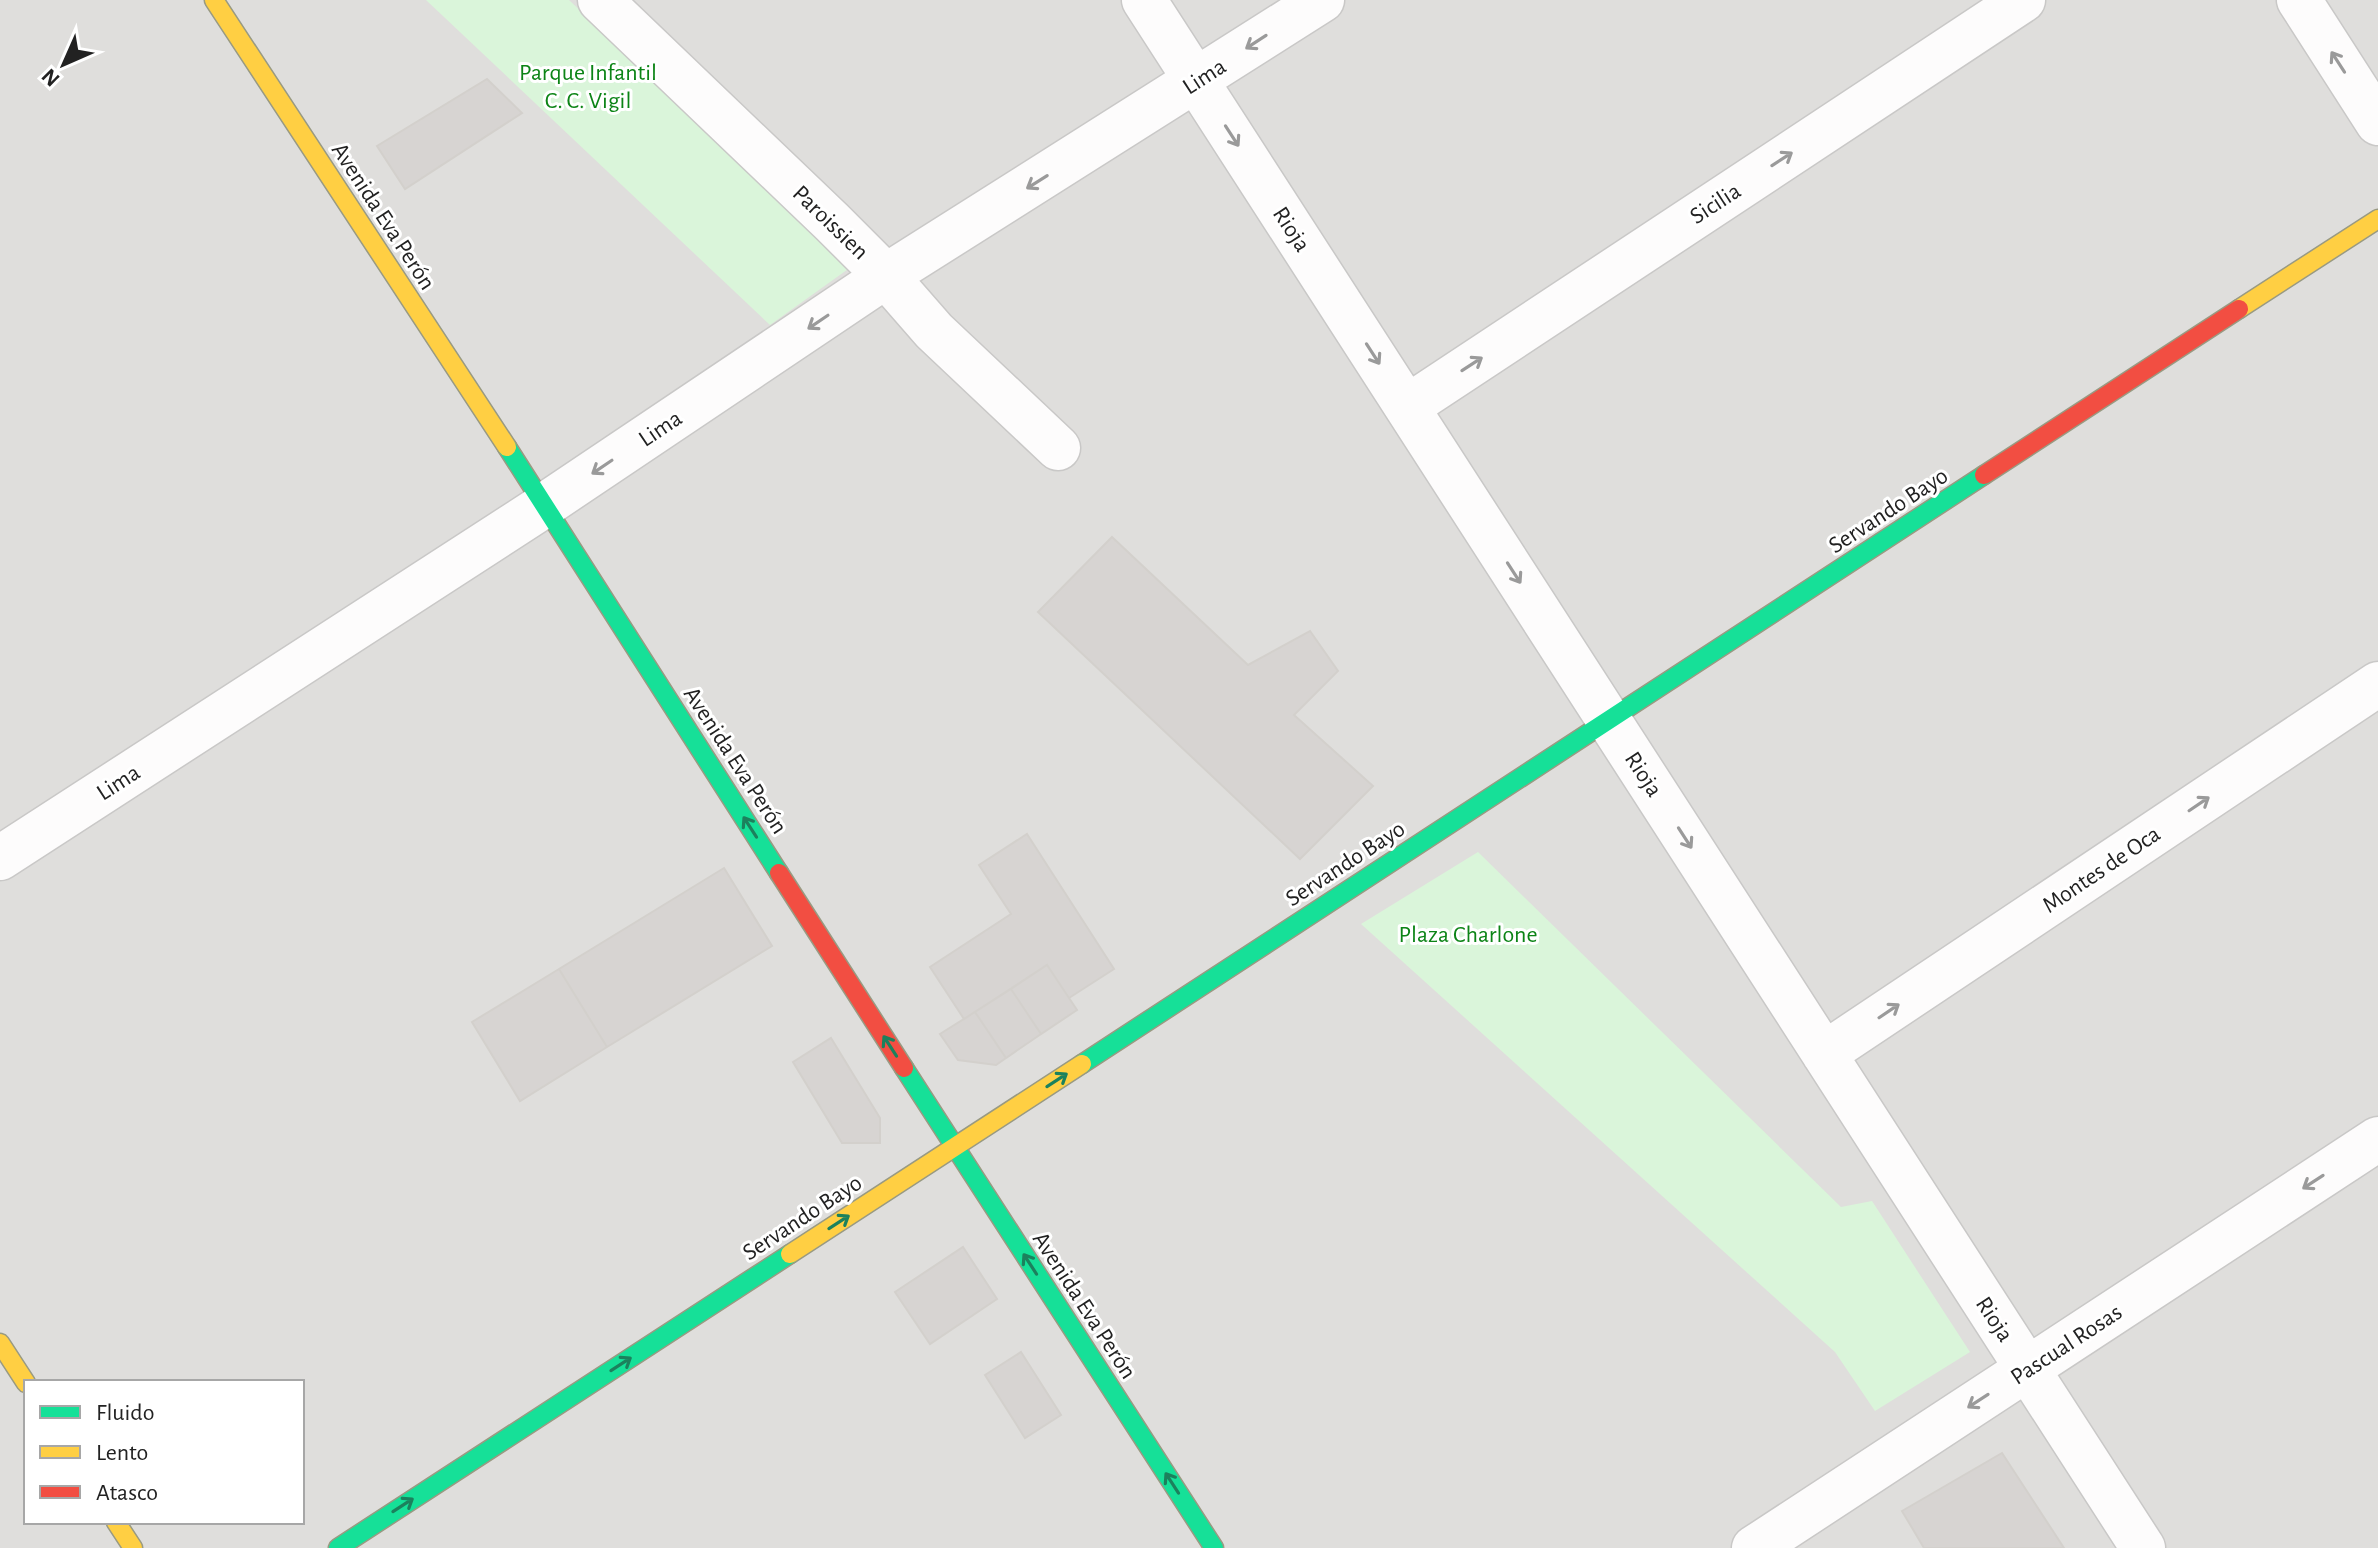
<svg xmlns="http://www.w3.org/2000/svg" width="2378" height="1548" font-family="'Alegreya Sans',sans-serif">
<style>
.residential{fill:#dfdedc;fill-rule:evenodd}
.park{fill:#daf5da}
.building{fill:#d7d4d2;stroke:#d3d0cc;stroke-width:2}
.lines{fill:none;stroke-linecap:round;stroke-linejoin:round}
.street-casing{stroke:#c9c8c7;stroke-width:47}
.fast-casing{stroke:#999a82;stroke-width:21}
.slow-casing{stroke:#999a82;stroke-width:21}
.jam-casing{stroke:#999a82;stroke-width:21}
.street{stroke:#fdfcfc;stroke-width:44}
.fast{stroke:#16e098;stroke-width:18}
.slow{stroke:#ffcf43;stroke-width:18}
.jam{stroke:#f24e42;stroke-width:18}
.oneway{stroke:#9a9a9a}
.oneway2{stroke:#1c815d}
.labels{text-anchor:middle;stroke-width:6;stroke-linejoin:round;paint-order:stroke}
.park-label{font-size:24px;fill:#0c8416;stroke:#fff}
.street-label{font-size:24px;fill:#222;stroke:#fff}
</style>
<rect width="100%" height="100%" fill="#f0eeeb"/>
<path class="residential" d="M0,0H2378V1548H0ZM26,1382H302V1522H26Z"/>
<path class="park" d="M426,0H569L851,267L770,325Z
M1478,852L1841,1207L1872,1201L1970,1352L1875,1411L1835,1352L1361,924Z"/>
<path class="building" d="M487,79L522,113L405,189L377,146Z
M1112,537L1248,665L1310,631L1338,671L1294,715L1373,786L1300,859L1038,612Z
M1027,834L1114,969L1069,998L1047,965L964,1019L930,967L1011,914L979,865Z
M724,868L772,946L607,1047L559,969Z
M1047,965L1077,1010L1041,1034L1011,989Z
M559,969L607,1047L520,1101L472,1022Z
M1011,989L1041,1034L1006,1058L975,1012Z
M975,1012L1006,1058L996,1065L958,1060L940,1034Z
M831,1038L880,1118V1143H842L793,1062Z
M963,1247L997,1299L930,1344L895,1292Z
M1021,1352L1061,1415L1025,1438L985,1375Z
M2002,1453L2064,1548H1924L1902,1511Z"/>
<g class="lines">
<defs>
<path id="street" d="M600,0L832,222L886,276L934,331L1058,448
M1144,0L2143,1548
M2299,0L2378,123
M1407,407L2023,0
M0,858L545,505L886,276L1322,0
M1824,1054L2378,684
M1754,1548L2378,1139"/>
<path id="fast" d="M507,447L779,873
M1082,1064L1984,475
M904,1068L1214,1548
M338,1548L790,1254"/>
<path id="slow" d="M214,0L507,447
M2239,309L2378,219
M790,1254L1082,1064
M0,1343L26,1383
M116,1522L133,1548"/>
<path id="jam" d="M1984,475L2239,309
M779,873L904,1068"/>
</defs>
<use href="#street" class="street-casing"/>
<use href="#fast" class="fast-casing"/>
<use href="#slow" class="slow-casing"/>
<use href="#jam" class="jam-casing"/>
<use href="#street" class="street"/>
<use href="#fast" class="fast"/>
<use href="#slow" class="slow"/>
<use href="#jam" class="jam"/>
</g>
<defs><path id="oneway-shaft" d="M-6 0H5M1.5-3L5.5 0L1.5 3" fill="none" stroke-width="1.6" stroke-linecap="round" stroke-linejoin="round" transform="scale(2)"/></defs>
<g class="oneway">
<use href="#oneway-shaft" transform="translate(1256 42) rotate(147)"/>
<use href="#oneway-shaft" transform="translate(2338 62) rotate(-123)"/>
<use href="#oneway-shaft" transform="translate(1232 136) rotate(57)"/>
<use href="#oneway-shaft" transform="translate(1782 159) rotate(-33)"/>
<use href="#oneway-shaft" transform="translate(1037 182) rotate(148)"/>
<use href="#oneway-shaft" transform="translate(818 322) rotate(146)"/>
<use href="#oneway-shaft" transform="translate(1373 354) rotate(57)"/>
<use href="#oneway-shaft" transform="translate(1472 364) rotate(-33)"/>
<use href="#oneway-shaft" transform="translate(602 467) rotate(146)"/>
<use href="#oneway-shaft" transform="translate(1514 573) rotate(57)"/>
<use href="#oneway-shaft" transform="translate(2199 804) rotate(-34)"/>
<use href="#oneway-shaft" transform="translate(1685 838) rotate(57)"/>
<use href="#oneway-shaft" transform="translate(1889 1011) rotate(-34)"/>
<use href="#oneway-shaft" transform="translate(2313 1182) rotate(147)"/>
<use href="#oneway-shaft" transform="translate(1978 1401) rotate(147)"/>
</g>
<g class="oneway2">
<use href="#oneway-shaft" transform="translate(750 827) rotate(-123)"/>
<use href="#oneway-shaft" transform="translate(890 1046) rotate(-123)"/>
<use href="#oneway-shaft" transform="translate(1057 1080) rotate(-33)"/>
<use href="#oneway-shaft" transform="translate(839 1222) rotate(-33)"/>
<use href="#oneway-shaft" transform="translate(1030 1264) rotate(-123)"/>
<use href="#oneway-shaft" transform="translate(621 1364) rotate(-33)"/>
<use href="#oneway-shaft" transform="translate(1172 1483) rotate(-123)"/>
<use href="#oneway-shaft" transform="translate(403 1505) rotate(-33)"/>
</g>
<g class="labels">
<g class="park-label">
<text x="588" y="80">Parque Infantil<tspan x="588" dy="28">C. C. Vigil</tspan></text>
<text x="1468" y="942">Plaza Charlone</text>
</g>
<g class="street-label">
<text transform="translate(1204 76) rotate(-33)" y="8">Lima</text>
<text transform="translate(1715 203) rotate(-33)" y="8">Sicilia</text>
<text transform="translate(384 216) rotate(57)" y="8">Avenida Eva Perón</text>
<text transform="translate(831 222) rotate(44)" y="8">Paroissien</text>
<text transform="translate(1292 229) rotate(57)" y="8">Rioja</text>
<text transform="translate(660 428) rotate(-34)" y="8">Lima</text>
<text transform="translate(1888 510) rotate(-33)" y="8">Servando Bayo</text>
<text transform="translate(736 760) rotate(57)" y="8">Avenida Eva Perón</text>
<text transform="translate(1644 774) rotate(57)" y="8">Rioja</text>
<text transform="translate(118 782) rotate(-33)" y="8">Lima</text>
<text transform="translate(1345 863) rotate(-33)" y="8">Servando Bayo</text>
<text transform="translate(2101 869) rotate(-34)" y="8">Montes de Oca</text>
<text transform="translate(802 1217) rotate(-33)" y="8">Servando Bayo</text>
<text transform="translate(1085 1305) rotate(57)" y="8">Avenida Eva Perón</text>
<text transform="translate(1995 1319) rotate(57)" y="8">Rioja</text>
<text transform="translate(2066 1344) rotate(-33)" y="8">Pascual Rosas</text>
</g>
</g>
<rect x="24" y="1380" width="280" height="144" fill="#ffffff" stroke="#a7a7a7" stroke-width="2"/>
<rect x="40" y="1406" width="40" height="12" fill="#16e098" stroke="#a7a7a7" stroke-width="2"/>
<text x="96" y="1420" font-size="24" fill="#222222">Fluido</text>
<rect x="40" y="1446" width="40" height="12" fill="#ffcf43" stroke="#a7a7a7" stroke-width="2"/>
<text x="96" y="1460" font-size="24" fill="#222222">Lento</text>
<rect x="40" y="1486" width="40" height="12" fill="#f24e42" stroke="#a7a7a7" stroke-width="2"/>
<text x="96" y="1500" font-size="24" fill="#222222">Atasco</text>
<g transform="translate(64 64) rotate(225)" stroke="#ffffff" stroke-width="6" paint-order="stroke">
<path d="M0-6L14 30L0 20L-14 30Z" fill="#222222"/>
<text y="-12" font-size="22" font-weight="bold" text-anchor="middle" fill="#222222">N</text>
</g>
</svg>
